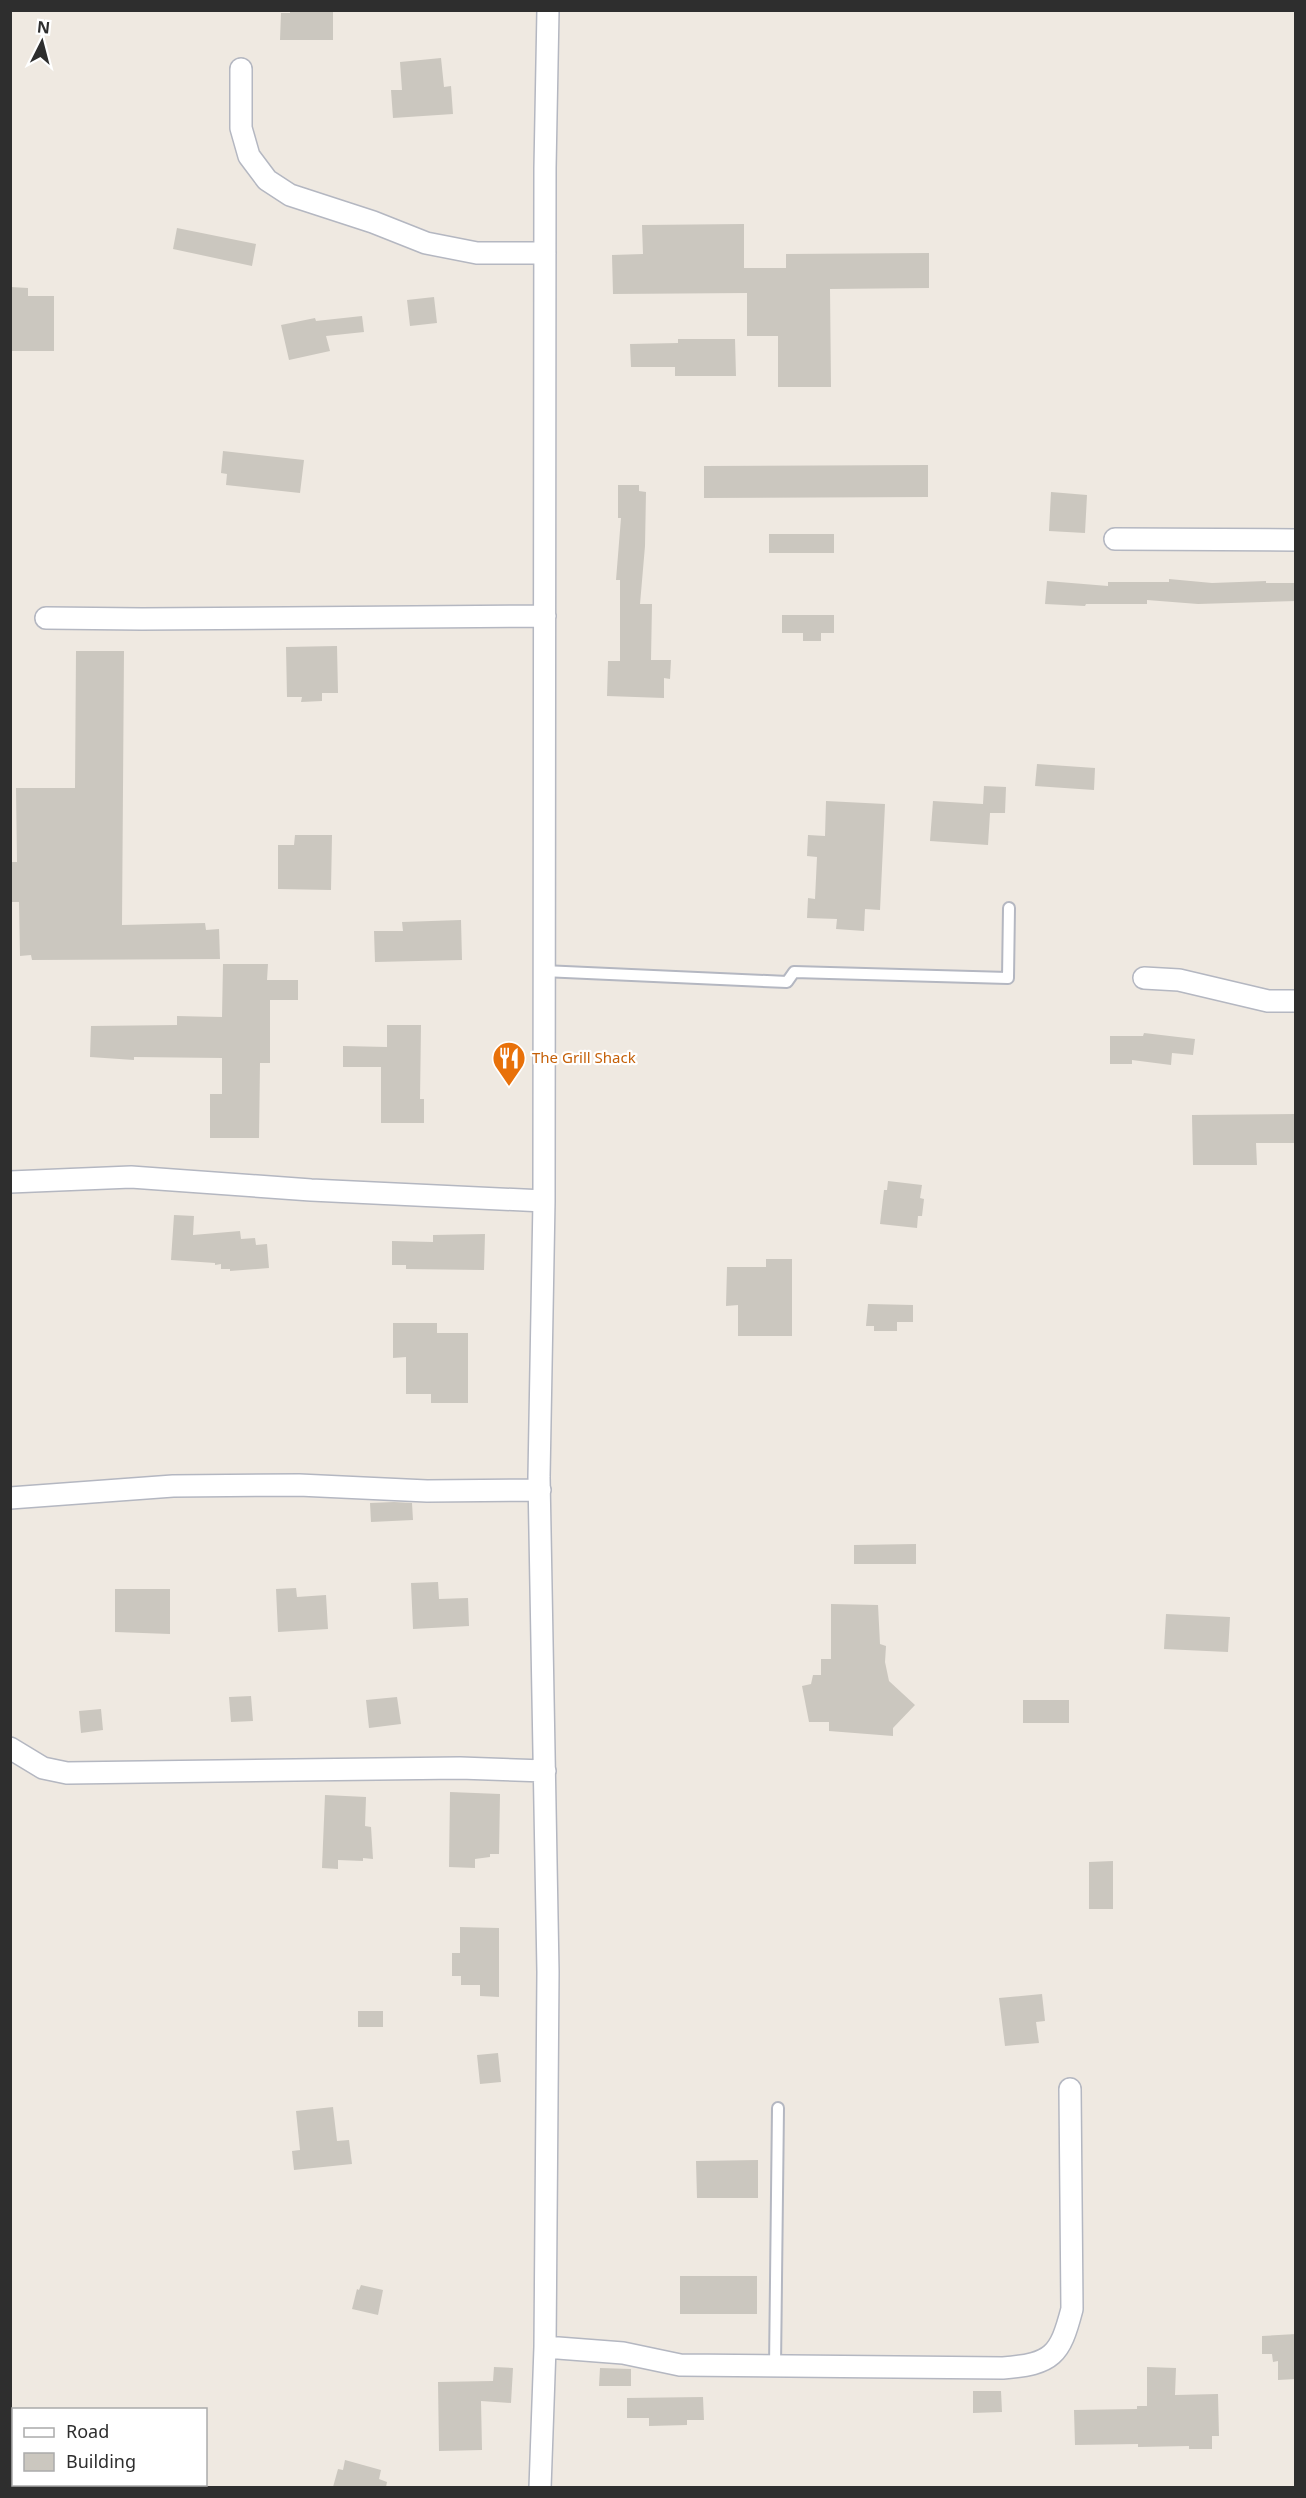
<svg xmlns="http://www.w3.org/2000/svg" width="1306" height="2498" font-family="'Noto Sans',sans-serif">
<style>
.building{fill:#cbc7bf}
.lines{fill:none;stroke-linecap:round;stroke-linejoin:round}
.lane-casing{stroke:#b4b7c1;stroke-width:14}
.street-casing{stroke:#b4b7c1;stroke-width:24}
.lane{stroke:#fff;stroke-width:10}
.street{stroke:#fff;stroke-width:21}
.labels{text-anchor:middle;stroke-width:4.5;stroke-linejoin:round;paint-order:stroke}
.food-label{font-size:15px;fill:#c56008;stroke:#fff;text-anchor:start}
</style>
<rect width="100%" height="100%" fill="#efe9e1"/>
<path class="building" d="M290,10H333V40H280L281,13H290Z
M441,58L444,87L451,86L453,114L393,118L391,90H402L400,62Z
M744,224V268H786V254L929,253V288L830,289L831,387H778V336H747V293L613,294L612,255L643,254L642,225Z
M177,228L256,244L252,266L173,249Z
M10,287L28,288V296H54V351H10Z
M434,297L437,323L410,326L407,300Z
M362,316L364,332L326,336L330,351L289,360L281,325L315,318L316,321Z
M678,339H735L736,376H675V367H631L630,344L678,343Z
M223,451L304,460L300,493L226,485L227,474L221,473Z
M928,465V497L704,498V466Z
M618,485H639V491L646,492L645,546L640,604H652L651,660H671L670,679L664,678V698L607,696L608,661H620V580H616L621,518H618Z
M1051,492L1087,495L1085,533L1049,531Z
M769,534H834V553H769Z
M1169,579L1212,583L1266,581V583H1296V601L1198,604L1147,600V604H1086L1085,606L1045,604L1047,581L1108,586V582H1169Z
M782,615H834V633H821V641H803V633H782Z
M337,646L338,693H322V701L301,702L302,697H287L286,647Z
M76,651H124L122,925L205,923L206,930L219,929L220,959L32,960L31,955L20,956L19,902H10V862H17L16,788H75Z
M1037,764L1095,768L1094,790L1035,786Z
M984,786L1006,787L1005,813H990L988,845L930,841L933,801L983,804Z
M826,801L885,804L880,910L865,909L864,931L836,929L837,919L807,918L808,898L815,899L817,857L807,856L808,835L825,836Z
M295,835H332L331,890L278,889V845H294Z
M461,920L462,960L375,962L374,931H403L402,922Z
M223,964H268L267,980H298V1000H270V1063H260L259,1138H210V1094H222V1058L134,1057V1060L90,1057L91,1026L177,1025V1016L222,1017Z
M387,1025H421L420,1099H424V1123H381V1067H343V1046L387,1047Z
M1144,1033L1195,1039L1193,1055L1172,1053L1171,1065L1132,1060V1064H1110V1036H1143Z
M1296,1114V1143H1256L1257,1165H1193L1192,1115Z
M888,1181L922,1185L920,1198L924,1199L922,1216H918L917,1228L880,1224L884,1190H887Z
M174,1215L194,1216L193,1235L240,1231L241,1239L255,1238L256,1245L267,1244L269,1268L230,1271V1269H221V1264L215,1265V1263L171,1260Z
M485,1234L484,1270L406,1269V1265H392V1241L433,1242V1235Z
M766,1259H792V1336H738V1305L726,1306L727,1267H766Z
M868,1304L913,1305V1322H897V1331H874V1326H866Z
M393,1323H437V1333H468V1403H431V1394H406V1357L393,1358Z
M394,1502L412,1503L413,1520L371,1522L370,1503Z
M916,1544V1564H854V1545Z
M438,1582L439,1599L468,1598L469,1626L413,1629L411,1583Z
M296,1588L297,1597L326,1595L328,1629L278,1632L276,1589Z
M115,1589H170V1634L115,1632Z
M831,1604L878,1605L880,1644L886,1646L885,1662L889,1681L915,1705L893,1728V1736L829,1731V1722H809L802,1686L811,1684L813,1675H821V1659H831Z
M1166,1614L1230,1617L1228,1652L1164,1649Z
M251,1696L253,1721L231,1722L229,1697Z
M397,1697L401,1724L369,1728L366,1700Z
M1023,1700H1069V1723H1023Z
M101,1709L103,1730L81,1733L79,1711Z
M450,1792L500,1794L499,1854H490V1857L475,1859V1868L449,1867Z
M325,1795L366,1797L365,1826L371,1827L373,1859L363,1858V1861L338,1860V1869L322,1868Z
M1113,1861V1909H1089V1862Z
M460,1927L499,1928V1997L480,1996V1985H461V1976H452V1953H460Z
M1042,1994L1045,2021L1036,2022L1039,2043L1005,2046L999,1998Z
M358,2011H383V2027H358Z
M498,2053L501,2082L480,2084L477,2055Z
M333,2107L337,2141L349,2140L352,2164L294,2170L292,2151L300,2150L296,2111Z
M758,2160V2198H697L696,2161Z
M680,2276H757V2314H680Z
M361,2285L383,2290L378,2315L352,2309L357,2289L359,2290Z
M1296,2334V2379L1278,2380V2361L1273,2362L1272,2354H1262V2336Z
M494,2367L513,2368L511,2403L481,2401L482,2450L439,2451L438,2382L493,2381Z
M1147,2367L1176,2368L1175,2395L1218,2394L1219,2436H1212V2449H1189V2446L1138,2447V2444L1075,2445L1074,2410L1137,2409V2406H1147Z
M600,2368L631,2369V2386H599Z
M973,2391H1001L1002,2412L973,2413Z
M703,2397L704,2420H687V2425L649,2426V2418H627V2398Z
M345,2460L381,2470L379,2479L387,2482L386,2487H333L338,2469L343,2470Z"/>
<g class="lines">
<defs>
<path id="lane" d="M543,971L787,982L794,972L1008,978L1009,908
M775,2367L778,2108"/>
<path id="street" d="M241,69V128L249,156L267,180L290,195L373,222L426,243L477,253H545
M1115,539L1296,540
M46,618L142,619L545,616
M1144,978L1179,980L1268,1001H1296
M10,1182L131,1177L311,1190L544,1201
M10,1498L173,1486L299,1485L427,1491L540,1490
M10,1748L43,1768L67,1773L460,1768L545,1771
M545,2347L623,2353L680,2365L1003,2368C1053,2364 1060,2355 1072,2309L1070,2089
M540,2488L545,2347L548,1972L539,1477L544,1201L545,168L548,10"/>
</defs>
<use href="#lane" class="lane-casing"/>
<use href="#street" class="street-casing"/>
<use href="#lane" class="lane"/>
<use href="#street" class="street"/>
</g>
<defs>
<symbol id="restaurant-pin" viewBox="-11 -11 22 30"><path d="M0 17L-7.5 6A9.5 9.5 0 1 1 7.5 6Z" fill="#e8710a" stroke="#fff"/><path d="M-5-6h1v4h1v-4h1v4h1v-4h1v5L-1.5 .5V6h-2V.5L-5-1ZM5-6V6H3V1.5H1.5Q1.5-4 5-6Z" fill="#fff"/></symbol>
</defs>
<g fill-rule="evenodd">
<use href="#restaurant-pin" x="490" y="1039" width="38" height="52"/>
</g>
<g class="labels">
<g class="food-label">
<text x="532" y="1063">The Grill Shack</text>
</g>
</g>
<rect width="1306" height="2498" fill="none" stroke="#2e2e2e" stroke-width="24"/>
<rect x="12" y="2408" width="195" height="78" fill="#ffffff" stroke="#ababab" stroke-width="1.5"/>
<rect x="24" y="2428" width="30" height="9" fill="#ffffff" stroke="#ababab" stroke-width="1.5"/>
<text x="66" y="2438" font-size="18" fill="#2e2e2e">Road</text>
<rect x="24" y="2453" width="30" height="18" fill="#cbc7bf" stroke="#ababab" stroke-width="1.5"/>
<text x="66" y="2468" font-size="18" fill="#2e2e2e">Building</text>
<g transform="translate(42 42) rotate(6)" stroke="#ffffff" stroke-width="4.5" paint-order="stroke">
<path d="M0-4.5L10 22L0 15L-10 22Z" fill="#2e2e2e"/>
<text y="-9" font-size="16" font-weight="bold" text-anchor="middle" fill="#2e2e2e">N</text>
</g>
</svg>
